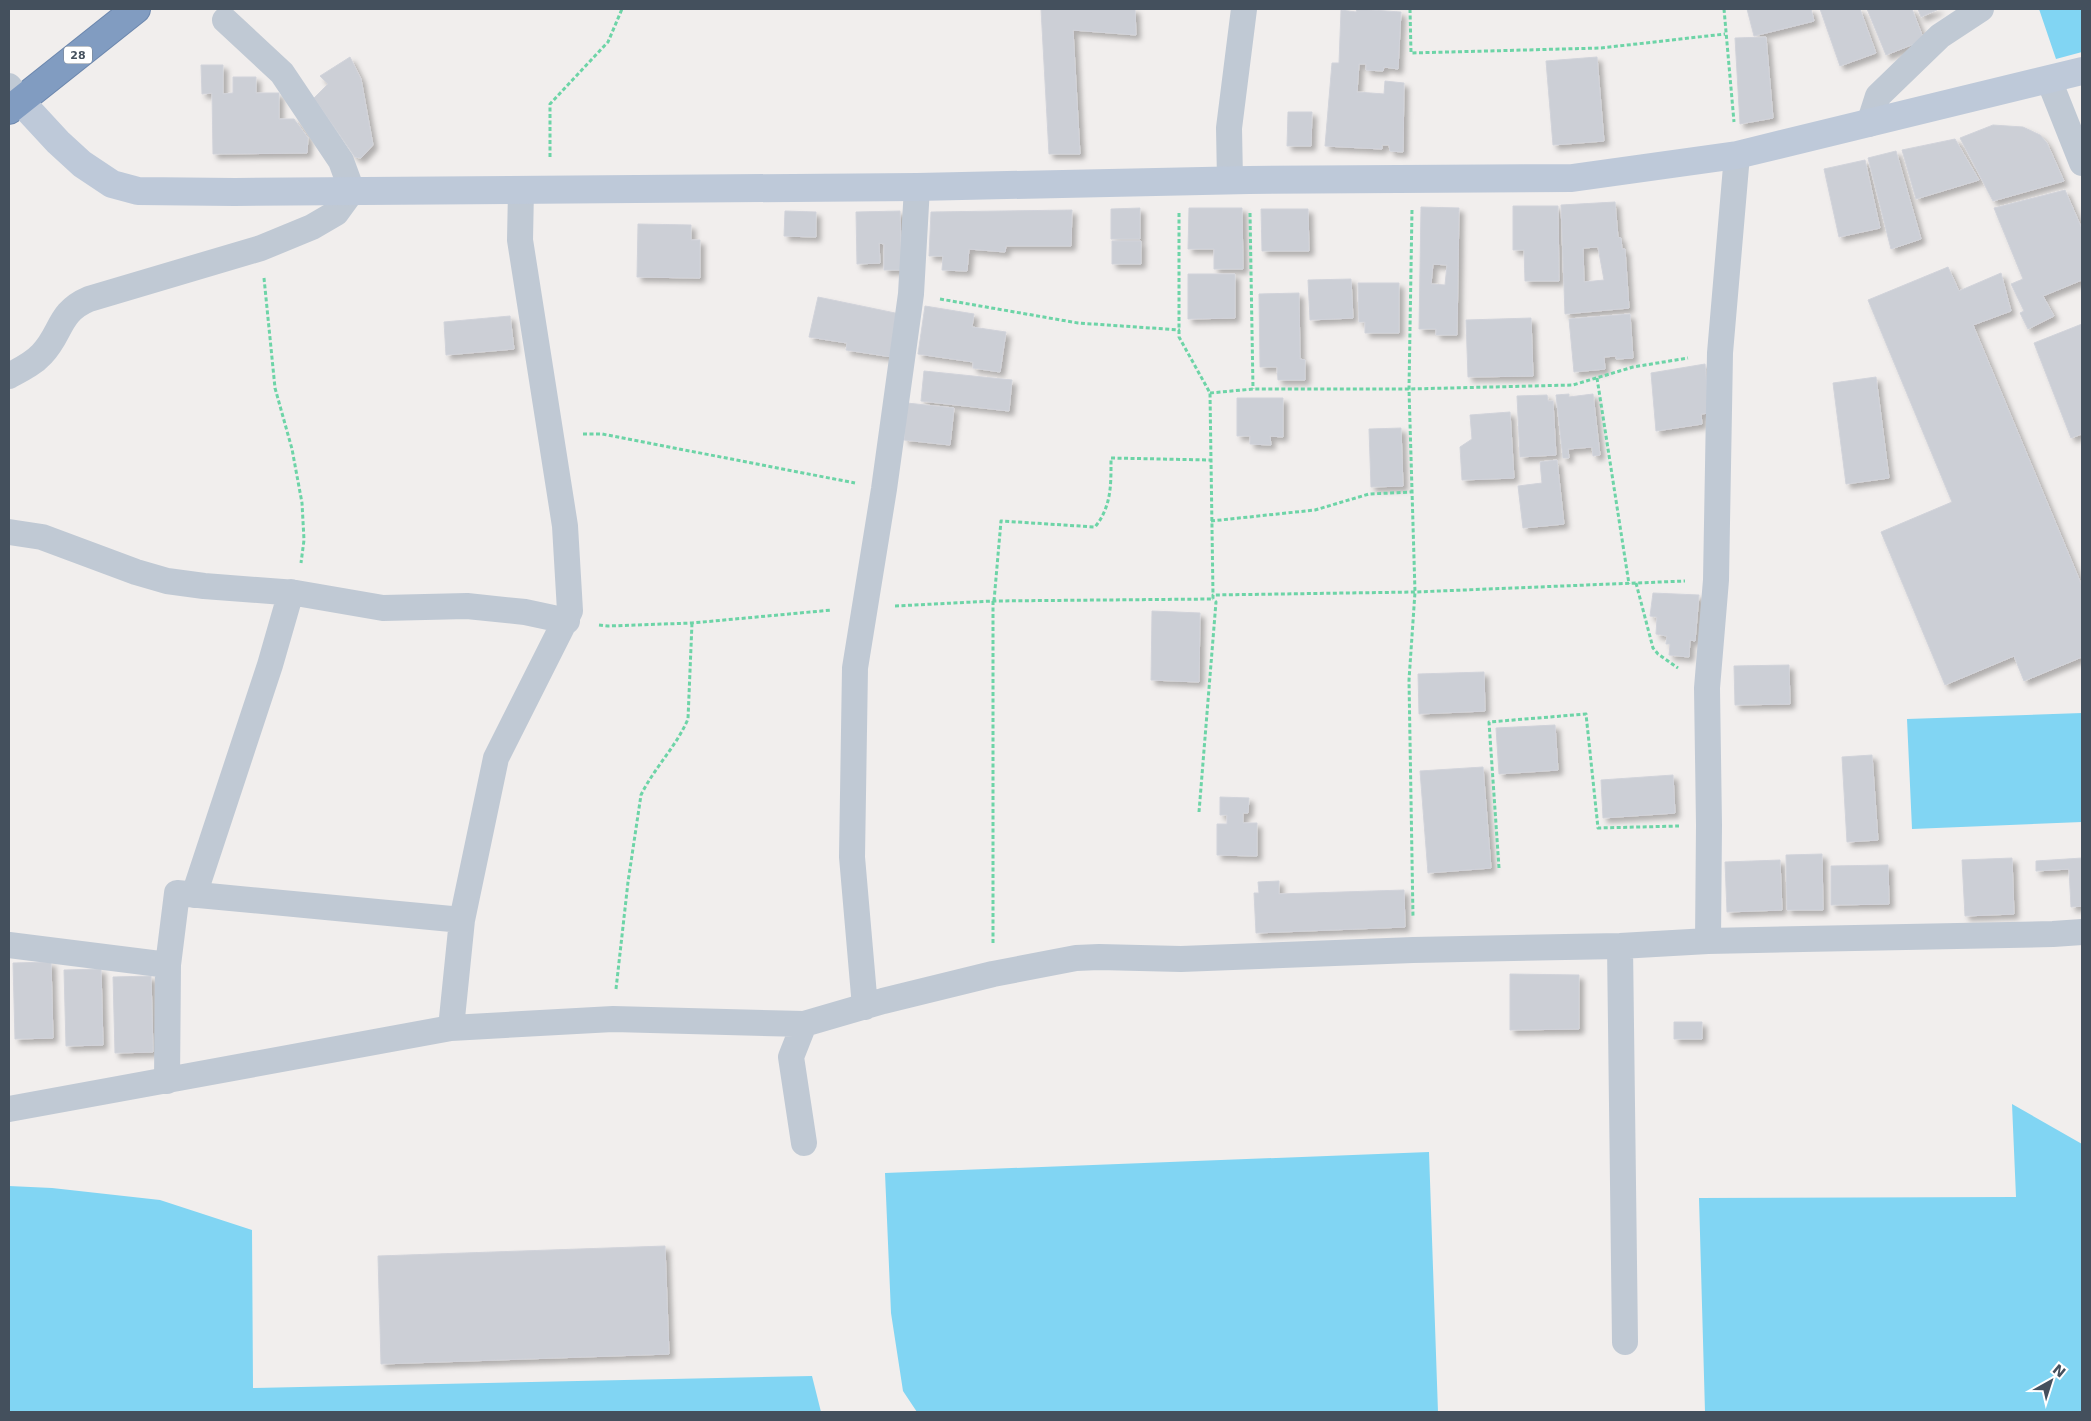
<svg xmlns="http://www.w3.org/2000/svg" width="2091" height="1421" font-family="'DejaVu Sans',sans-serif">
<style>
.water{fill:#81d5f3}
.building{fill:#cccfd6;stroke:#d1d3da;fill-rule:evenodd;filter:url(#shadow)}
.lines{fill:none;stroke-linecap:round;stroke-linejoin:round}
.highway-casing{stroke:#6c87ad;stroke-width:30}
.path{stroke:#6dd4a7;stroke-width:3;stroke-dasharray:4 2.5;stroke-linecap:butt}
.street{stroke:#c0c9d4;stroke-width:26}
.secondary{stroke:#bec9d9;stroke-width:28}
.highway{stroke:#819cc1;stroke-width:28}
.labels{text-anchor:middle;stroke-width:4.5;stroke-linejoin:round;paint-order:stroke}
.shield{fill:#fff;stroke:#7c848e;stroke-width:1}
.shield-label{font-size:11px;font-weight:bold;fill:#44505d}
</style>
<defs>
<filter id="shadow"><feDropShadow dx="4.5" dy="4.5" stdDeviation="2.5" flood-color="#0004"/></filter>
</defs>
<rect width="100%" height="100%" fill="#f1eeed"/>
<path class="water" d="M2039,9H2082V52L2056,59Z
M2082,713V822L1912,829L1907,719Z
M2012,1104L2082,1144V1412H1705L1699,1198L2016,1197Z
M1429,1152L1438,1412H917L903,1391L891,1313L885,1173Z
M9,1186L52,1188L160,1200L252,1230L253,1388L812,1376L821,1412H9Z"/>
<path class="building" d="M1041,9H1135L1136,35L1073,30L1080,154H1049Z
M1357,9L1401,12L1398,69L1384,67L1383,71L1366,70V64H1359L1357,92L1384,94L1385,81L1404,83L1403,152L1390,151L1389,145H1382V149L1325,146L1332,63H1339L1341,10L1356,12Z
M1747,9H1811L1814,21L1754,36Z
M1820,9H1860L1876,53L1840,66Z
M1867,9H1912L1924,40L1886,55Z
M1918,9H1939L1921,17Z
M1766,37L1773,118L1740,124L1735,38Z
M350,57L361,79L373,145L361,158L355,157L314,98L328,84L320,76Z
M1597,57L1604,141L1553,145L1546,61Z
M201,65H223V94L233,93V77H256V93H279V119H294L308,138L307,153L213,154L212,93L202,94Z
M1288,112H1312L1311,146H1287Z
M1993,125L2023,127L2040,135L2047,143L2064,181L1993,201L1960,138Z
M1955,139L1979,180L1916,199L1902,150Z
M1896,151L1921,239L1891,249L1868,158Z
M1865,160L1880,228L1839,237L1824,169Z
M2065,190L2082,229V280L2043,296L2054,316L2028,329L2020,313L2024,311L2011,284L2023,279L1994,208Z
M1615,202L1618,237L1621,238L1622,249H1625L1629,308L1565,314L1561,205ZM1598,247L1604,280L1584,282L1583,248Z
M1513,206H1558L1559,281H1525L1524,250H1513Z
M1421,207L1459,208L1457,335H1436V329H1419ZM1433,264L1447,265L1445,285L1431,284Z
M1140,208V239H1111V209Z
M1189,208H1242L1243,269H1214V249H1188Z
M1261,209H1308L1309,251H1262Z
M1072,210L1071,246H1006L1005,252L969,249L967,271L942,270L943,256H929L931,212Z
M785,211L816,212V237L784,236Z
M900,211L901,249L906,270H884V244L879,243L880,263L857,264L856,212Z
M638,224L691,225V240H700V278L637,277Z
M1112,241H1141V264H1112Z
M1948,267L1959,291L2001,273L2011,311L1973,325L2082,586V657L2024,681L2014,656L1945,685L1881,532L1952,502L1868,300Z
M1188,274H1235V318L1188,319Z
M1351,279L1353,318L1310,320L1308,280Z
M1358,283H1399V333H1365V322H1359Z
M1299,293L1300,359L1305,360V380H1278L1277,367H1260L1259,294Z
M818,297L900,314L892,357L846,350L847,343L809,337Z
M925,306L974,314L972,327L1006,332L1000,372L973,368V362L918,354Z
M1630,314L1633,358L1616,359V356L1604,357L1605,369L1574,372L1569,319Z
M510,316L514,349L446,355L444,322Z
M1531,318L1533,376L1468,377L1466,320Z
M2082,324V434L2071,438L2034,343Z
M1705,364L1709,413L1701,414L1702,424L1656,431L1651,373Z
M924,371L1012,380L1009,411L921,401Z
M1876,377L1889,478L1846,484L1833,383Z
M1569,394V397L1593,394L1600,455L1593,456L1592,447L1568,449L1569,458H1563L1556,395Z
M1547,395L1548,401H1553L1556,455L1520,457L1517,396Z
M1237,398H1283V437L1270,436L1271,445L1250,444V436H1237Z
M907,403L954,408L950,445L904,440Z
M1510,412L1514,478L1462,480L1460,447L1472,439L1470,415Z
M1401,428L1403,486L1371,487L1369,429Z
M1557,460L1564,524L1523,528L1518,486L1542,483L1540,462Z
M1653,593L1699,595L1695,641L1690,640L1689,657L1669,655L1670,644H1666L1667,636L1656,634L1657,617L1650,616Z
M1152,611L1200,613L1199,682L1151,680Z
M1789,665L1790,704L1735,705L1734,666Z
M1484,672L1485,711L1419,714L1418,674Z
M1555,725L1558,770L1499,774L1496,728Z
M1872,755L1878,840L1847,842L1842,757Z
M1483,767L1491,868L1428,873L1420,771Z
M1673,775L1675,813L1603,818L1601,780Z
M1220,797L1249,798L1248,813H1243V823H1257V856L1217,855V824H1227V815H1220Z
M1822,854L1823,910H1787L1786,855Z
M2012,858L2014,914L1965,916L1962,860Z
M2082,858V906L2071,907L2069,869L2036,871V861Z
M1780,860L1782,910L1727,912L1725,862Z
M1888,865L1889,904L1831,905V866Z
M1279,881V894L1404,890L1405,927L1256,933L1254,893H1259L1258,882Z
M51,962L53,1038L15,1039L13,963Z
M101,969L103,1045L66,1046L64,970Z
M1510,974L1579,975V1029L1510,1030Z
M151,976L153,1052L115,1053L113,977Z
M1674,1022H1702V1039H1674Z
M665,1246L669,1354L381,1364L378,1256Z"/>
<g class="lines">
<defs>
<path id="highway" d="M9,110L136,9"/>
</defs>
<use href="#highway" class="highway-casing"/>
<path class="path" d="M1410,9L1411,53L1601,48L1725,34
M1724,9L1734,122
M550,157V104L608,42L622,9
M1412,210L1409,389L1415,592L1409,680L1413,918
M1179,213V337L1210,393L1213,595
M1250,213L1253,389
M264,278L275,388L292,449L302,503L304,540L301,563
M940,299L1078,323L1180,330
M1597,378L1629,584
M1210,393L1253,389H1409L1573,385L1633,367L1688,358
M583,434H602L855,483
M1211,521L1315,510L1369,494L1412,492
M1636,583L1653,648L1658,654L1678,668
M994,601L1001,521L1095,527C1112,506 1111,483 1111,458L1210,460
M895,606L993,601L1213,599V595L1415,592L1685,581
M599,625L608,626L692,623L832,610
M1199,812L1216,602L1213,599
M1499,868L1489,722L1586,714L1598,828L1679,826
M993,943V601
M616,989L628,882L641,795C654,768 676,747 688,719L692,623"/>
<path class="street" d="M2049,80L2082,163
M9,86L21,102
M1869,124L1878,96L1940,36L1981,9
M1230,180L1229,128L1244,9
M9,376C20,370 33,364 42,354C62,333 58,312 89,299L261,248L312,227L336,213L352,191L341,161L282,73L225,20
M9,532L42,537L136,572L167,581L204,586L296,593L383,608L467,606L525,612L567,621
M194,895L270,665L291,592
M1708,941L1709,825L1707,688L1716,580L1720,353L1737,155
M9,945L168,965
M1620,946L1625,1342
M865,1007L852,857L855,668L884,489L911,294L917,187
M451,1028L462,920L496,758L570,611L565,526L520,240L521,190
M167,1081L168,965L177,893L462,920
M9,1109L451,1028L613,1019L804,1024
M804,1143L791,1057L804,1024L883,1001L993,974L1076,958L1099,957L1181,959L1413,950L1620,946L1708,941L2053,934L2082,932"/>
<path class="secondary" d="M21,102L58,142L82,164L112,184L138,191L235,192L917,187L1249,180L1572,178L1737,155L2082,71"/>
<use href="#highway" class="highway"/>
</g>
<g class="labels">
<rect class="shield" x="64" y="46.5" width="28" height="17" rx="4"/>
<g class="shield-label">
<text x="78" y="59">28</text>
</g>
</g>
<rect width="2091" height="1421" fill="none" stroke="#44505d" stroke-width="20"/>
<g transform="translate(2051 1381) rotate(39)" stroke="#ffffff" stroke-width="4" paint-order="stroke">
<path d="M0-4L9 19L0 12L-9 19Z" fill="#44505d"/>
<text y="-8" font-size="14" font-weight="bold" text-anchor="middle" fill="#44505d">N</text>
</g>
</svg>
